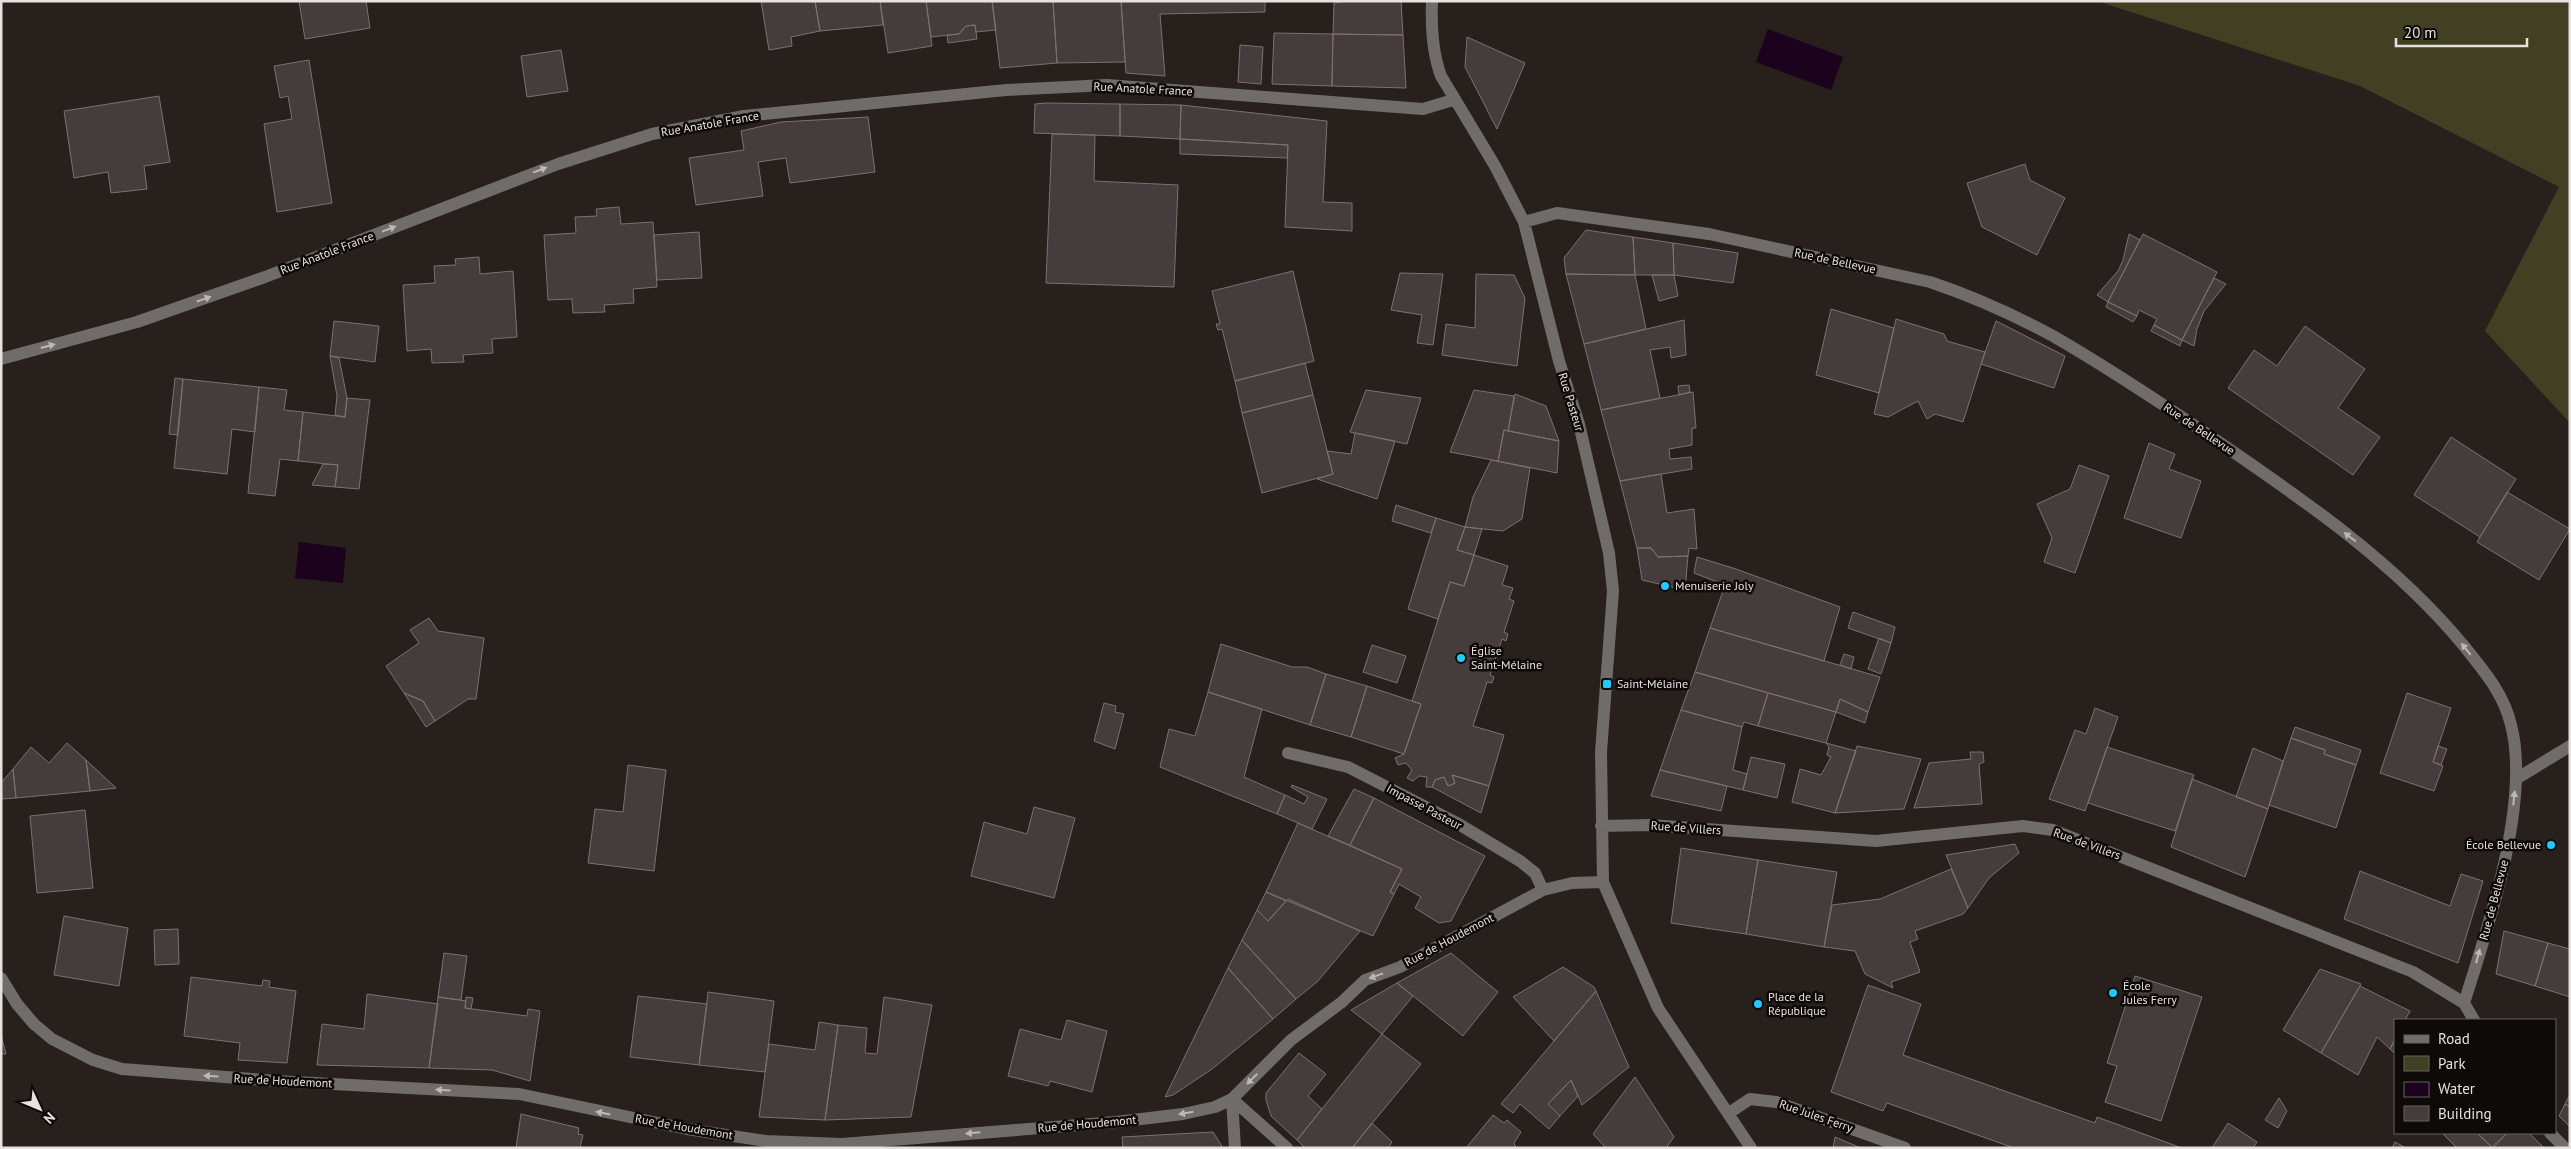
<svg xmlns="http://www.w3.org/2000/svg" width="2571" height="1149" font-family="'PT Sans',sans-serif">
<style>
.green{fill:#424022}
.water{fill:#1c021c}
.building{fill:#453c3e;stroke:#7b7173}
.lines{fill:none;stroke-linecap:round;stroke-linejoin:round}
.minor{stroke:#6f6c69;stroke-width:12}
.oneway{fill:#bdb8b6}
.poi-dot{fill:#22c9fd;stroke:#0e0a09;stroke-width:2}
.labels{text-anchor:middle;stroke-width:5;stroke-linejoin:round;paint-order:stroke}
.street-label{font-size:12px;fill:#e7e1e0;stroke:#0e0a09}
.poi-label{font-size:12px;fill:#e7e1e0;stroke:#0e0a09;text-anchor:start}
</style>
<rect width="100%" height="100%" fill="#27201d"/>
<path class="green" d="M2097,1H2570V423L2485,331L2559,187L2360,86Z"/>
<path class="water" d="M1768,29L1843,57L1831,90L1756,62Z
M299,542L346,548L343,583L295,578Z"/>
<path class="building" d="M299,1H366L370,28L305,39Z
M761,1H815L820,31L791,37L792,46L769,50Z
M815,1H880L883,25L820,31Z
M880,1H926L932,46L888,53Z
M926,1H992L996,30L976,32L975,25L966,26L959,34L931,37Z
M992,1H1053L1057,63L1000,68Z
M1053,1H1121L1125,62L1057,63Z
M1121,1H1265V12L1160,14L1165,76L1126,73Z
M1347,1H1401L1403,35L1333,34L1334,3Z
M975,25L977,39L948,43L947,35L959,34L966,26Z
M1274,33L1333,34L1332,86L1272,84Z
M1333,34L1403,35L1406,88L1332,86Z
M1467,37L1525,63L1497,129L1465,67Z
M1240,45L1263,47L1261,84L1238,82Z
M561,50L568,91L527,97L521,56Z
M309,60L332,203L277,212L264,124L292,119L288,96L280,98L274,66Z
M159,96L170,162L144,166L147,189L111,193L108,172L74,178L64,111Z
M1046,103L1120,104V136L1034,133L1035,104Z
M1120,104L1181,105L1180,139L1120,136Z
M1181,105L1327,121L1323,202L1352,203V231L1285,227L1288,145L1180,139Z
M868,117L875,172L790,183L786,158L758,162L763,196L696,205L689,158L744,150L741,131L781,122Z
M1052,134L1095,135L1094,181L1178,185L1174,287L1046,283Z
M1180,139L1288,145L1287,158L1180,154Z
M2025,164L2030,180L2065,198L2037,255L1982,227L1967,183Z
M619,207L621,224L653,222L657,287L633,289L634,303L604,305L605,312L573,313L572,299L548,300L544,235L576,233L575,217L597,216L596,209Z
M1586,230L1633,237L1635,275L1566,274L1564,258Z
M699,232L702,278L657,280L654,235Z
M2129,234L2140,240L2108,302L2097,295L2118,271L2123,260Z
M2143,234L2217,272L2182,340L2154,325L2157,319L2139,310L2137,316L2108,302Z
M1633,237L1673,243L1674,275H1635Z
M1673,243L1738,253L1733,283L1674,275Z
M479,257L480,274L513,271L517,337L492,339L493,353L463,355L464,362L432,363L431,349L407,351L403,285L435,283L434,266L456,265L455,259Z
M1293,271L1314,361L1235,381L1222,329L1218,330L1216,324H1220L1212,291Z
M1400,273L1443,274L1433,345L1417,343L1422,315L1391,310Z
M1476,274L1514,275L1525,298L1517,366L1442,355L1446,324L1475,328Z
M1566,274L1635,275L1646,329L1584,344Z
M1652,275H1674L1678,296L1659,301Z
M2214,278L2226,284L2204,311L2197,329L2194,346L2182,340Z
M2108,302L2137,316L2133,322L2106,307Z
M1831,309L1894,328L1879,393L1816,375Z
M1896,319L1944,334L1947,341L1985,352L1963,422L1935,414L1927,419L1918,401L1888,417L1874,414Z
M1684,320L1686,355L1671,358L1670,347L1650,350L1660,398L1601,410L1584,344Z
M334,321L379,326L375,362L330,356Z
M1996,321L2065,356L2054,388L1981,364Z
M2154,325L2182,340L2180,346L2151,331Z
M2305,326L2365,369L2338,408L2380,437L2353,475L2228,388L2254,350L2277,366Z
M330,356L339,358L347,398L345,417L335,415L337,396Z
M1305,363L1313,395L1242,413L1235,381Z
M175,378L183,379L178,435L169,434Z
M183,379L259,387L255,432L232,429L227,474L174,468Z
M1689,385L1690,392L1679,395L1678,386Z
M259,387L287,390L284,410L303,412L298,461L280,459L275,496L248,493Z
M1366,390L1421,398L1407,444L1350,432Z
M1474,390L1514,396L1508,431L1504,430L1498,461L1450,452Z
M1693,392L1696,428H1692V445L1669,449L1670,459L1691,457L1692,469L1620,481L1601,410Z
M1515,394L1546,406L1559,441L1508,431Z
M1313,395L1333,474L1262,493L1242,413Z
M347,398L370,400L359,489L335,487L338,465L298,461L303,412L345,417Z
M1504,430L1559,441L1557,473L1498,461Z
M1355,433L1395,441L1377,499L1317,479L1333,474L1327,451L1351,454Z
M2451,437L2516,479L2480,537L2414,495Z
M2149,443L2175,454L2169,469L2201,481L2181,538L2124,518Z
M1491,460L1530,468L1522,519L1503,531L1465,527L1473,497Z
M323,464L338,465L335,487L312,485Z
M2079,465L2109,476L2075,573L2044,562L2052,538L2037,504L2070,489Z
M1661,474L1667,513L1694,509L1697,549L1689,548L1688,556L1658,557L1651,548H1637L1620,481Z
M2507,492L2570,529L2539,580L2477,542Z
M1396,505L1436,518L1431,533L1392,521Z
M1436,518L1465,527L1457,550L1474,555L1464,586L1450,582L1438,619L1408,609Z
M1465,527L1482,529L1474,555L1457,550Z
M1637,548H1651L1658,557L1688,556L1685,590L1642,580Z
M1474,555L1508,566L1502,585L1513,588L1509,599L1514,601L1504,632L1508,634L1506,641L1502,639L1490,675L1494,677L1492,683L1487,682L1473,726L1504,735L1489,786L1452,775L1455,783L1448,786L1444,777L1435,780L1432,787H1426L1427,777L1419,776L1413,781L1407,778L1412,770L1406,763L1398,765L1395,758L1404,754L1421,704L1412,701L1450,582L1464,586Z
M1697,557L1736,569L1840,607L1824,661L1710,628L1725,585L1694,573Z
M1853,612L1895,627L1891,643L1848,628Z
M429,618L438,631L484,638L476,699H468L435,721L423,701L404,693L386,666L419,643L410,630Z
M1710,628L1880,677L1868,712L1840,699L1836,712L1695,672Z
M1879,638L1891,643L1881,674L1868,669Z
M1221,644L1292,667H1307L1326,674L1310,725L1208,692Z
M1372,645L1406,656L1397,683L1363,672Z
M1844,654L1854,657L1851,669L1840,665Z
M1695,672L1768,693L1758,726L1744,722L1742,727L1681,710Z
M1326,674L1367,686L1351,737L1310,725Z
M1367,686L1421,704L1404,754L1351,737Z
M1208,692L1262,709L1244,777L1285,795L1277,814L1160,767L1169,729L1195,736Z
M404,693L423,701L435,721L426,727Z
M1768,693L1836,712L1826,743L1758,726Z
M2407,693L2451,708L2433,762L2443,766L2434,791L2380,773Z
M1840,699L1868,712L1865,723L1836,712Z
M1104,703L1116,706L1115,712L1124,714L1115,749L1094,741Z
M2095,708L2118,717L2085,811L2049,799L2075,730L2086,734Z
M1681,710L1742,727L1733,770L1747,774L1743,790L1660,770Z
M2295,727L2361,750L2356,765L2324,754L2325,750L2291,738Z
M2291,738L2325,750L2324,754L2356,765L2336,828L2269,805Z
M67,743L86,760L90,791L16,798L13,769L31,747L49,763Z
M1826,743L1856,751L1835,813L1792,802L1800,769L1821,775L1831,757L1827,755L1829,747Z
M1857,746L1921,759L1904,809L1835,813Z
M2438,746L2447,749L2441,765L2433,762Z
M2107,747L2194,775L2175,831L2088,803Z
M2253,748L2283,761L2268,809L2236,797Z
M1970,752H1983L1984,762L1979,764L1982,804L1914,808L1929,763L1971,759Z
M1751,757L1785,764L1777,798L1743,790Z
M86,760L116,788L90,791Z
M628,765L666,770L654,871L588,863L595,809L623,812Z
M13,769L16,798L1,799V783Z
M1660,770L1727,786L1721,811L1651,796Z
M1452,775L1489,786L1481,813L1432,787L1435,780L1444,777L1448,786L1455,783Z
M2192,779L2268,809L2245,877L2171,847Z
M1292,785L1327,799L1312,829L1277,814L1285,795L1304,804L1308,797L1291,787Z
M1354,789L1374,798L1350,845L1328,836Z
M1374,798L1485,856L1451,921L1439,923L1415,908L1421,897L1399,884L1394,894L1390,892L1402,869L1350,845Z
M1034,807L1075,818L1054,898L971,876L984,822L1027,834Z
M85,810L93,888L37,893L30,816Z
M1298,823L1402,869L1390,892L1394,894L1373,936L1266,892Z
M2015,844L2019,853L1989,878L1968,908L1946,855Z
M1681,848L1758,860L1746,934L1671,923Z
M1758,860L1837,872L1824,947L1746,934Z
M1951,869L1968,908L1963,914L1915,931L1918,939L1910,942L1920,972L1891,982L1893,988L1865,974L1855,951L1824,947L1832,905L1880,899Z
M2360,871L2450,906L2461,874L2483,881L2458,963L2344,919Z
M1266,892L1286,901L1268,921L1257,910Z
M1288,899L1360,931L1318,981L1296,999L1242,940L1257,910L1268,921Z
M64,916L128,928L119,986L54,975Z
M178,929L179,964L155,965L154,930Z
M2504,931L2548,943L2535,986L2496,974Z
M1242,940L1296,999L1273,1019L1228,968Z
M2548,943L2570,949V997L2535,986Z
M444,953L467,956L461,1000L438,997Z
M1451,953L1498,992L1463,1036L1397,983Z
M1563,967L1594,987L1596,991L1554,1041L1513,997Z
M1228,968L1273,1019L1212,1069L1173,1095L1165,1097Z
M2320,969L2361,984L2321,1053L2283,1030Z
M2135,976L2202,997L2161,1121L2105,1102L2117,1066L2107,1063Z
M191,977L262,986L263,980L270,981L269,987L296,991L287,1063L238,1060L240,1043L184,1036Z
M1397,983L1413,996L1382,1034L1351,1010Z
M1868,985L1921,1004L1903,1055L2095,1123L2097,1117L2182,1148H2014L1887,1103L1883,1111L1831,1092Z
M2360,986L2410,1011L2405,1020H2395V1039L2390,1049L2377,1037L2358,1075L2321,1053Z
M1596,991L1629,1067L1582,1105L1571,1080L1548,1104L1560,1116L1549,1129L1520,1104L1513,1113L1501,1104Z
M708,992L774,1001L765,1072L699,1065Z
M367,994L438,1004L429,1068L317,1065L322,1024L364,1029Z
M638,996L707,1004L699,1065L630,1057Z
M438,997L466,1001L465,1008L527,1016L528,1009L540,1011L530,1081L492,1070L429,1068Z
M466,997L473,998L471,1009L465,1008Z
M884,997L932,1005L911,1117L825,1120L838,1025L867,1028L865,1053L877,1054Z
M1067,1020L1107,1031L1092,1092L1050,1081L1048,1086L1008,1076L1020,1029L1061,1040Z
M819,1022L838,1025L825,1120L759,1117L769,1044L815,1050Z
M1382,1034L1421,1064L1352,1148H1305L1297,1140Z
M1,1035L6,1054H1Z
M2395,1039V1054L2390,1049Z
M1299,1053L1326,1074L1308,1096L1322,1109L1297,1140L1271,1116L1266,1100V1093Z
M1635,1077L1674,1137L1666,1148H1606L1593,1134Z
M1571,1080L1578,1096L1560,1116L1548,1104Z
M2570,1094V1107L2565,1104Z
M2279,1098L2287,1111L2278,1128L2265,1120Z
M2565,1104L2570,1107V1127L2559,1116Z
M521,1114L579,1128L578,1134L583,1135L580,1148H516Z
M1493,1115L1504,1123L1507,1120L1521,1132L1514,1143L1516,1148H1466Z
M1372,1123L1392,1142L1388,1148H1352Z
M2228,1123L2257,1142L2253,1148H2212Z
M1213,1132L1223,1148H1123L1122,1137Z
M2442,1133H2477L2493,1148H2457Z
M2477,1133H2507L2492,1147Z
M2507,1133H2529L2544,1148H2493Z
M1835,1137L1861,1148H1833Z
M2395,1142L2406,1148H2392Z"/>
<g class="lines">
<path class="minor" d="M1432,1C1431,27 1432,52 1441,76L1495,166L1524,222L1559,361L1579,424L1609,553L1613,591L1601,752L1603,882L1658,1008L1751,1148
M1524,222L1557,213L1709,234L1930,282C1972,296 2014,315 2053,336C2107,367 2158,401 2210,436C2301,498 2394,561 2464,646C2484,671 2504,694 2511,725C2531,801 2488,928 2464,1003
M1,359L137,322L265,277L558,164L652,134L744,116L1006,90L1107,85L1423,109L1453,100
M1288,753L1348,767L1457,823L1520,861L1535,873L1543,890
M2516,779L2570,746
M1601,826L1650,825L1876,841L2023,826L2053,830L2413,972L2464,1003L2474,1020
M1,978L17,1004L34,1024L52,1039L93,1060L122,1069L277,1081L519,1094L687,1129L766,1141L842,1144L1116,1122L1183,1114L1215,1107L1232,1099L1291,1040L1342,1002L1365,980L1400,967L1543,890L1572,883L1603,882
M1232,1099L1287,1148
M1232,1099L1235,1148
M1729,1113L1750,1099L1776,1102L1905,1148
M2550,1133L2565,1148"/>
</g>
<defs><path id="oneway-solid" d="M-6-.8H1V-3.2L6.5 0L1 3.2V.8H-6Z" transform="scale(1.25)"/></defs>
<g class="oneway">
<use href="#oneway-solid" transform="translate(540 170) rotate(-21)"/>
<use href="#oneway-solid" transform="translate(389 229) rotate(-21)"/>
<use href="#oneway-solid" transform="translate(204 299) rotate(-19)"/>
<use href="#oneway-solid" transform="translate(48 346) rotate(-15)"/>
<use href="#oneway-solid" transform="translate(2350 537) rotate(-143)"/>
<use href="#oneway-solid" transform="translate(2466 649) rotate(-129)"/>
<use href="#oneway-solid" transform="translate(2514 798) rotate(-84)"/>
<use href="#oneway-solid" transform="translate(2478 956) rotate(-75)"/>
<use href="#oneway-solid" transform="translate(1376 976) rotate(160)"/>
<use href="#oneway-solid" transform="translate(211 1076) rotate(-176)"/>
<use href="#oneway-solid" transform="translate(1252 1079) rotate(135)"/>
<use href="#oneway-solid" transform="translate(443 1090) rotate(-177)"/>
<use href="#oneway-solid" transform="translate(603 1113) rotate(-169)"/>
<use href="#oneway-solid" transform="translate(1186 1113) rotate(170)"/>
<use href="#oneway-solid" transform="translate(973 1133) rotate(175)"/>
</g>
<g class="poi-dot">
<circle cx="1665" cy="586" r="5"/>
<circle cx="1461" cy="658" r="5"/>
<rect x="1602" y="679" width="10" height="10" rx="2.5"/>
<circle cx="2551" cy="845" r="5"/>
<circle cx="2113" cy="993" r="5"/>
<circle cx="1758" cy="1004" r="5"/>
</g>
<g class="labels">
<g class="street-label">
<text transform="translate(1143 89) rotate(3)" y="4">Rue Anatole France</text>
<text transform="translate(710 124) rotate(-10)" y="4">Rue Anatole France</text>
<text transform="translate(327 253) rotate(-21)" y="4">Rue Anatole France</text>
<text transform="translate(1835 261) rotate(12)" y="4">Rue de Bellevue</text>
<text transform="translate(1571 402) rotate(73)" y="4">Rue Pasteur</text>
<text transform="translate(2199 429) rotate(34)" y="4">Rue de Bellevue</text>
<text transform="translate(1424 807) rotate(28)" y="4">Impasse Pasteur</text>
<text transform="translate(1686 828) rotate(4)" y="4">Rue de Villers</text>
<text transform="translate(2087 844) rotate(20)" y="4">Rue de Villers</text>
<text transform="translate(2494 900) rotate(-75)" y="4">Rue de Bellevue</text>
<text transform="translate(1449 940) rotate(-28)" y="4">Rue de Houdemont</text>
<text transform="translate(283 1081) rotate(3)" y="4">Rue de Houdemont</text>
<text transform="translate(1816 1116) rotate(19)" y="4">Rue Jules Ferry</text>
<text transform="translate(1087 1124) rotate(-5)" y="4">Rue de Houdemont</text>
<text transform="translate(684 1127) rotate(10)" y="4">Rue de Houdemont</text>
</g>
<g class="poi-label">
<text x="1675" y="590">Menuiserie Joly</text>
<text x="1471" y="655">Église<tspan x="1471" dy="14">Saint-Mélaine</tspan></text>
<text x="1617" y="688">Saint-Mélaine</text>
<text x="2541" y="849" text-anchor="end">École Bellevue</text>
<text x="2123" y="990">École<tspan x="2123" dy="14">Jules Ferry</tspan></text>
<text x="1768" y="1001">Place de la<tspan x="1768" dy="14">République</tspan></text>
</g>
</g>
<rect width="2571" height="1149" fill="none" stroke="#e7e1e0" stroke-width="5"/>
<rect x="2394" y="1019" width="162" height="115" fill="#0e0a09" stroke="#65605f"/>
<rect x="2404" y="1035" width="25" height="8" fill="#6f6c69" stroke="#65605f"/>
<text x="2438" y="1044" font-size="15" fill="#e7e1e0">Road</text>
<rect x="2404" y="1056" width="25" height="15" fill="#424022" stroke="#65605f"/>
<text x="2438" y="1069" font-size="15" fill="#e7e1e0">Park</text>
<rect x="2404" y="1082" width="25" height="15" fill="#1c021c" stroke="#65605f"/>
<text x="2438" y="1094" font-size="15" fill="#e7e1e0">Water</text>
<rect x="2404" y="1106" width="25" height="15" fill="#453c3e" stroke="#65605f"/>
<text x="2438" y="1119" font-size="15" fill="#e7e1e0">Building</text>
<g transform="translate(40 1109) rotate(134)" stroke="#0e0a09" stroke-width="4" paint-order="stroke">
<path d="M0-4L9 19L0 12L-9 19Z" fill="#e7e1e0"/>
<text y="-8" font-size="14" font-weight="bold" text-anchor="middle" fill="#e7e1e0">N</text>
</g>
<path d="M2396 38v8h131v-8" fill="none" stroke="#e7e1e0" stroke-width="2.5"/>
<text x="2404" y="38" font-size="15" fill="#e7e1e0" stroke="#0e0a09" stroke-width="4" paint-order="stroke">20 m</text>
</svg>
